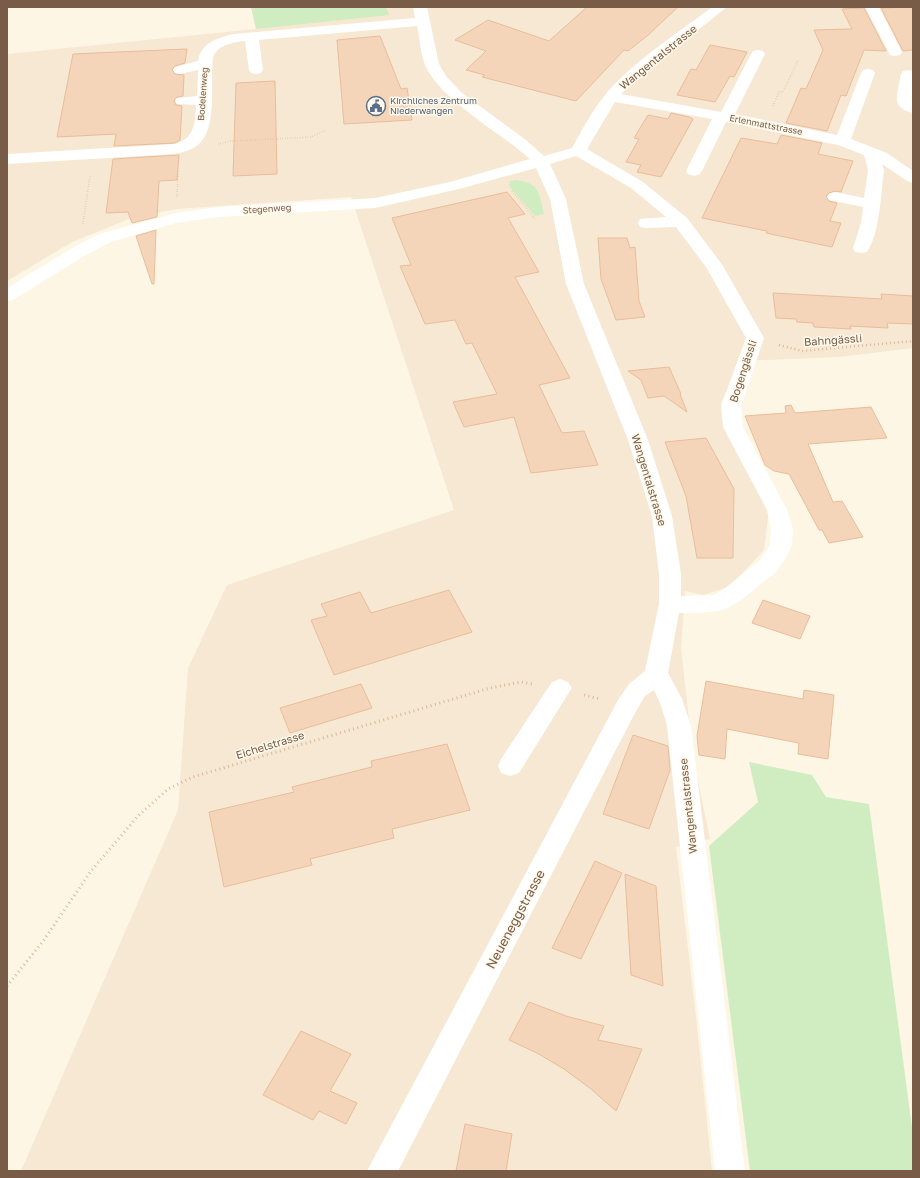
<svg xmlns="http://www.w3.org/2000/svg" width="920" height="1178" font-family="'Golos Text',sans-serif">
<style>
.residential{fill:#f6e8d2}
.green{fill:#d0edc1}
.building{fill:#f5d5ba;stroke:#e9bd99}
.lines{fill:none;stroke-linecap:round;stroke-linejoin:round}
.path-far2{stroke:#dab99d;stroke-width:1.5;stroke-dasharray:0.5 2;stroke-linecap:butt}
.path-far1{stroke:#dab99d;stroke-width:2.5;stroke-dasharray:1 3;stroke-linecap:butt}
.path{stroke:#dab99d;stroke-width:3;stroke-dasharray:1 3.5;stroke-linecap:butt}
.minor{fill:#fff;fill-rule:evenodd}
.labels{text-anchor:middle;stroke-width:3;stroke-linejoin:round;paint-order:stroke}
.far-street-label{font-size:9px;fill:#785c48;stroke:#fff9ec}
.far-service-label{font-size:9px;fill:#4e5e75;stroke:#fff9ec;text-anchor:start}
.street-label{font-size:11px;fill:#785c48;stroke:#fff9ec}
.near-street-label{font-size:13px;fill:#785c48;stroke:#fff9ec}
</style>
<rect width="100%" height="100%" fill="#fef6e4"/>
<path class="residential" d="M251,7H913V348L838,357L741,361L721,403L735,450L769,510L764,550L734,582L725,588L703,595L685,591L681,648L693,756L710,839L676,847L697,1025L712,1171H21L178,810L188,668L227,585L454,510L351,197L177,209L134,217L72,242L7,281V54L256,29Z"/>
<path class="green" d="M251,7H386L389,15L256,29Z
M516,180C540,183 539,193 544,214L535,216L509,186L510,181Z
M749,762L812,775L826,797L869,804L913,1135V1171H750L709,846L758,802Z"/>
<path class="building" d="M587,7H678L647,36L628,51L624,50L576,101L482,77L485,75L466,70L486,51L455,40L488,20L549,41Z
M913,7V50L903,51L881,8Z
M864,8L886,51L864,50L846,96L841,95L827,131L786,123L801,88L806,89L823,50L814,30L852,29L842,9Z
M380,36L401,89L407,88L412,120L344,124L337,40Z
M710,45L747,52L734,77L730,76L715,102L677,95L691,69L696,70Z
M187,49L185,63L175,66L172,69L175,74L184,75L183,96L177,97L174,100L176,105L182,106L180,140L175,143L114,146L116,134L57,137L73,54Z
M275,81L277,174L233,176L236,83Z
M671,113L689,117L693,119L661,177L637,172L641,165L626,162L639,139L634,138L648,115L668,119Z
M781,135L822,143L818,154L853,161L841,192L835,191L829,193L826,196L829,201L837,203L830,221L841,223L832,247L766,233L767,231L702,218L741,138L777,144Z
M179,155L177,180L159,181L157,217L132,223L128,212L106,213L113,159Z
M507,192L525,214L508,218L539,272L515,277L570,378L539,385L562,433L584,431L598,465L531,473L514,417L464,427L453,402L497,394L472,343L466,344L455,320L425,324L400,266L411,265L392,218Z
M156,230L154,284H152L136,236Z
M598,238H627L630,248L635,247L639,301L645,317L616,320L601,279Z
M773,293L882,299L881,294L913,296V324L887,323L888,328L850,326L851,329L814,327L813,323L797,322L796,319L776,318Z
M669,367L681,394H680L687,412L664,396L648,398L641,380L628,371Z
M791,405L795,413L871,407L887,438L808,444L833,502L842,501L863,537L829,543L822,530H819L789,474L774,471L765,465L745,416L786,413L785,406Z
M706,438L734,489L733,558H697L686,496L665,442Z
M449,590L472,632L334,675L311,620L327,616L321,604L360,592L371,613Z
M763,600L810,616L800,639L752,623Z
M706,681L803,699L804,690L834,695L828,759L798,754L799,743L727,729L725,759L699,755L697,736Z
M361,684L372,708L290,733L280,708Z
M633,735L668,746L670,770L649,829L603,814Z
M447,744L470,810L392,829L394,838L310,859L312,865L224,887L209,812L294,792L292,787L372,767L371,761Z
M595,861L622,873L581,959L552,948Z
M625,874L656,886L663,986L631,975Z
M529,1002L566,1016L604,1026L598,1040L642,1049L616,1111L591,1089L564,1069L537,1053L509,1040Z
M301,1031L351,1054L330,1091L357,1103L346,1124L319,1111L313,1120L263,1095Z
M465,1124L512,1134L506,1171H456Z"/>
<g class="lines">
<path class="path-far2" d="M773,106L779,92H783L798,60
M218,144L231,141L311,137L326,130
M512,191L536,220
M177,197L178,170
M83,224L90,175"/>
<path class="path-far1" d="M779,345L802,351L913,341"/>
<path class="path" d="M584,695L600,699
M7,986L44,940L91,871L138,816L168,789L193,777L490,688L521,682L532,684"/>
<path class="minor" d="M413,7H427L439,64L446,76L462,93L526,140L544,156L572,148C582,130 592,111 605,95C632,62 677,34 712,7H727L648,70L621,94L721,112L751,54L753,51L758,50L763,51L765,54L735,114L837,135L861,73L863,70L868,69L873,70L875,73L851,139L887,153L913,171V183L907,181L882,164L884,170C881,193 880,233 867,252L861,253L855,252L853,248L861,223L863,207L829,200L827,197L829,194L835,192L864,198L868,170L864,155L838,145L726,122L702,171L700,174L694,176L688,174L686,171L712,119L615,102L587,149L643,182L687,218L723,266L764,338L741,406L743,427L787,510L793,529L792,545L784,561L776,572L740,601L726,609L718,611L699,613H679L668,673L682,699L691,726L745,1171H715L667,726L661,705L654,690L645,696L635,713L398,1171H367L618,700L629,684L645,671L659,604V574L652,516L628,440L566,284L550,199L536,168L459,189L375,208L219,217L176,223L111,242L84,256L13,300L7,301V288L72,248L99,234L176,213L219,207L375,198L450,182L530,159C500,132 441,101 425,65C420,53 420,38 417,26L259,40L263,70L261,73L256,74L251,73L249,70L245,41C234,42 216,45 213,58C210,82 218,128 198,145C192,150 183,152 175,154L7,164V154L175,144C195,138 195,123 196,105L177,104L175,101L177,98L197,96L198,70L180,74L175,73L173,70L175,67L198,61C201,43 217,38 233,34L415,18ZM576,156L631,188L666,217L640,219L638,223L640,227L646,228L676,227L706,267L746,338L721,406L723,427L767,510L771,529L770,545L760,560L724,589L714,595L681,596V574L672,516L648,440L584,284L566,199L550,164Z
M865,7H879L902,52L900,55L895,56L890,55Z
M908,70L913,71L912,102L913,103V113C889,108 898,93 901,74L903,71Z
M560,679L568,682L572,688L568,694L519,773L510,776L501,773L498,766L501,759L552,682Z"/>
</g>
<defs>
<symbol id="civic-ring" viewBox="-11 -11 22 22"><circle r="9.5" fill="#fff9ec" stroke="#5c6f8a" stroke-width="1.5"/><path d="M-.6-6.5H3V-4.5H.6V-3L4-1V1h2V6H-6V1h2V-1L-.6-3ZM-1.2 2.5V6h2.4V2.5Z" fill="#5c6f8a"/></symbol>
</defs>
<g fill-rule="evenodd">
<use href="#civic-ring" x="365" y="95" width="22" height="22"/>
</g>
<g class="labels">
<g class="far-street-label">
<text transform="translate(203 94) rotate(-86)" y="3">Bodelenweg</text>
<text transform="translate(766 125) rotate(11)" y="3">Erlenmattstrasse</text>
<text transform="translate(267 209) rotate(-4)" y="3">Stegenweg</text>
</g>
<g class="far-service-label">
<text x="390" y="104">Kirchliches Zentrum<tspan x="390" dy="10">Niederwangen</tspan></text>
</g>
<g class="street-label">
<text transform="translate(658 57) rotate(-39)" y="4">Wangentalstrasse</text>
<text transform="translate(833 340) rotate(-4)" y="4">Bahngässli</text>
<text transform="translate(743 371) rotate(-72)" y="4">Bogengässli</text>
<text transform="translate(649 480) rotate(73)" y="4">Wangentalstrasse</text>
<text transform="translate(270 745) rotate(-17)" y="4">Eichelstrasse</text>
<text transform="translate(688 806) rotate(-96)" y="4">Wangentalstrasse</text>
</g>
<g class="near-street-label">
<text transform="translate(515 919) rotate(-62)" y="5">Neueneggstrasse</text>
</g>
</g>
<rect width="920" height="1178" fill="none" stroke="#785c48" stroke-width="16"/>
</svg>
